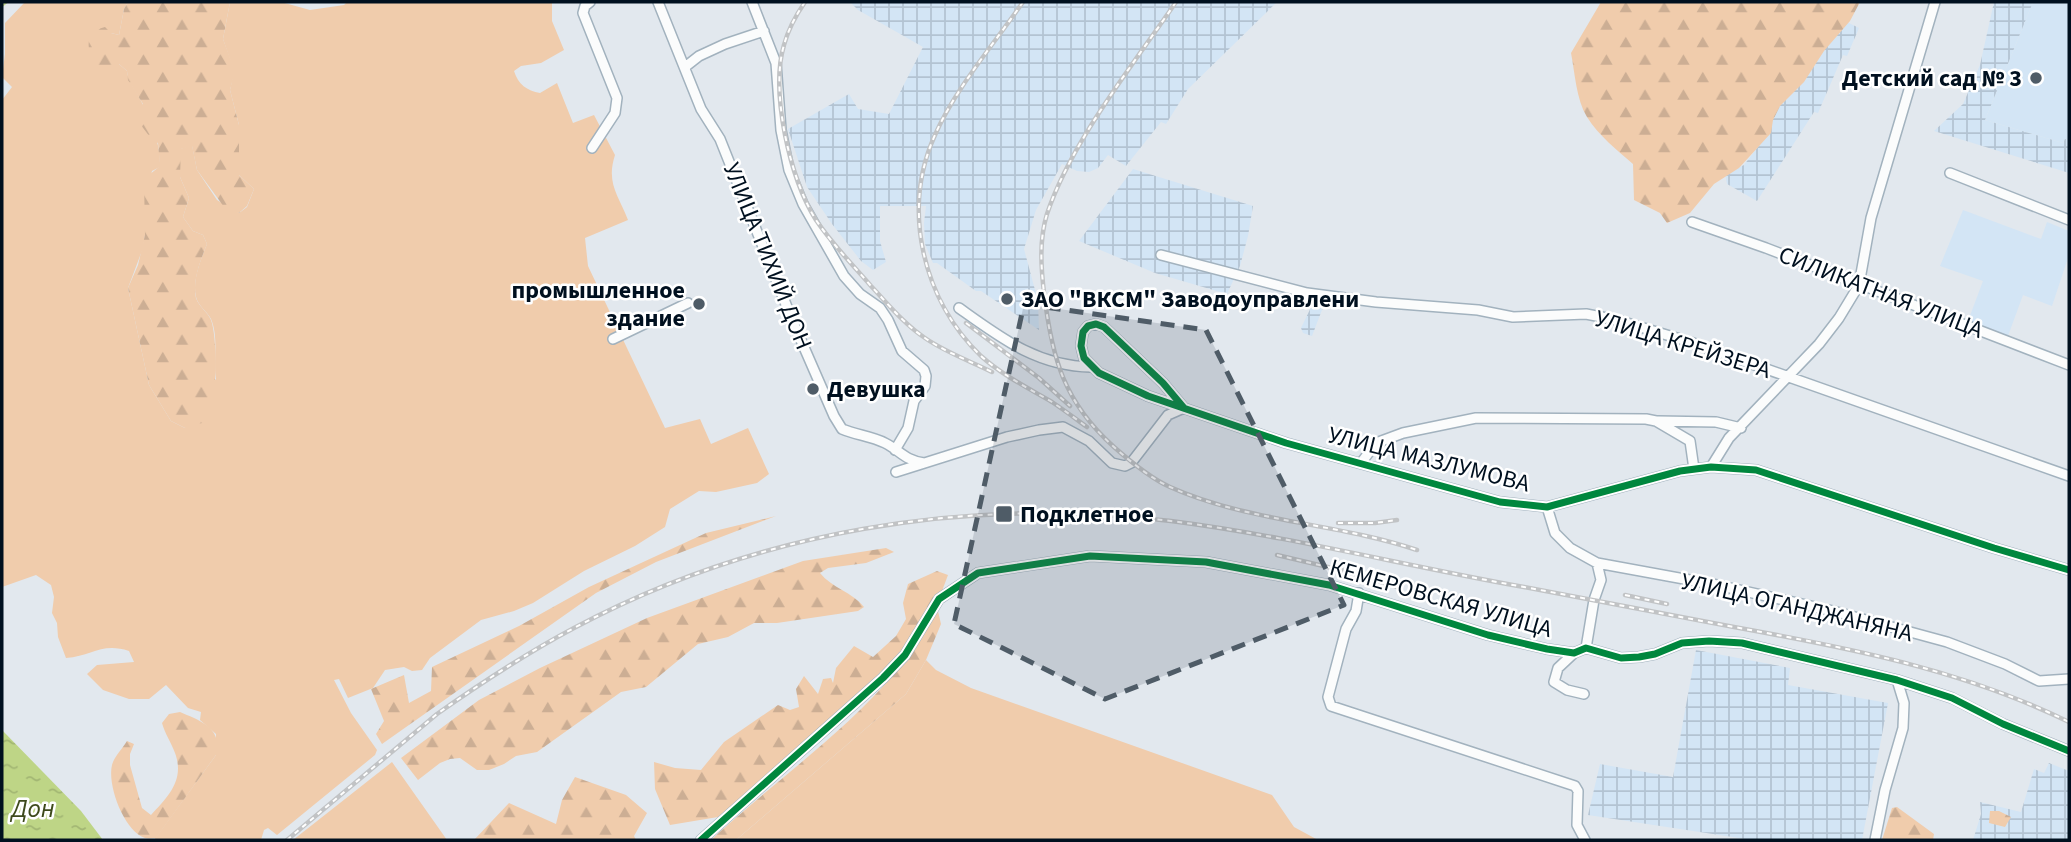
<svg xmlns="http://www.w3.org/2000/svg" width="2071" height="842" font-family="'Source Sans 3',sans-serif">
<style>
.built{fill:#d3e5f5}
.industrial{fill:url(#industrial-grid)}
.green{fill:#f0ccac}
.forest{fill:url(#forest-firs)}
.water{fill:url(#water-ripples)}
.lines{fill:none;stroke-linecap:round;stroke-linejoin:round}
.stream{stroke:#bed586;stroke-width:2}
.minor-casing{stroke:#a2b2be;stroke-width:12}
.minor{stroke:#fbfcfc;stroke-width:9}
.rail-casing{stroke:#c1c3c5;stroke-width:4.5}
.rail{stroke:#fff;stroke-width:2;stroke-dasharray:5;stroke-linecap:butt}
.cycleway-casing{stroke:#fff;stroke-width:11}
.cycleway{stroke:#00873e;stroke-width:7}
.marked{fill:#4f5c67;fill-opacity:0.2;stroke:#4f5c67;stroke-width:5;stroke-dasharray:14 9;stroke-linejoin:round}
.poi-dot{fill:#4f5c67;stroke:#fff;stroke-width:2.5}
.labels{text-anchor:middle;stroke-width:5;stroke-linejoin:round;paint-order:stroke}
.poi-label{font-size:24px;font-weight:bold;fill:#00101f;stroke:#fff;text-anchor:start}
.street-label{font-size:24px;fill:#00101f;stroke:#fff}
.water-label{font-size:26px;font-style:italic;fill:#3e4a1c;stroke:#fff}
</style>
<defs>
<pattern id="industrial-grid" width="8" height="8" patternUnits="userSpaceOnUse" patternTransform="scale(1.75)"><rect width="8" height="8" fill="#d3e5f5"/><path d="M0 4h8M4 0v8" fill="none" stroke="#b3c3d2"/></pattern>
<pattern id="forest-firs" width="22" height="20" patternUnits="userSpaceOnUse" patternTransform="scale(1.75)"><rect width="22" height="20" fill="#f0ccac"/><path d="M5 1l3.5 6h-7zM16 11l3.5 6h-7z" fill="#ccae94"/></pattern>
<pattern id="water-ripples" width="26" height="14" patternUnits="userSpaceOnUse" patternTransform="scale(1.75)"><rect width="26" height="14" fill="#bed586"/><path d="M2 4q2-2 4 0t4 0M15 11q2-2 4 0t4 0" fill="none" stroke="#a2b673"/></pattern>
</defs>
<rect width="100%" height="100%" fill="#e2e8ee"/>
<path class="built" d="M2033,2H2069V140L2065,139L2063,143L1985,120Z
M1963,210L2041,239L2047,222L2069,231V255L2052,306L2023,295L2008,336L1968,321L1983,281L1940,266Z"/>
<path class="industrial" d="M850,2H1277L1188,89L1166,124L1161,122L1126,166L1108,155L1098,168L1089,172L1077,171L1062,164L1036,210L1024,249L1038,301L1039,330L981,291H976L937,263H933L925,244L924,223L926,206H880V241L886,262L873,270L861,261L832,224L807,187L788,129L849,94L858,109L889,114L923,47L858,10Z
M1994,2H2033L1985,120L2063,143L2065,139L2069,140V173L1934,131L1963,104L1980,65Z
M1847,22L1859,28L1847,56L1843,55L1818,113L1814,112L1757,201L1727,184L1725,174L1744,165L1760,144L1781,99Z
M1133,169L1253,206L1248,236L1240,266L1227,294L1155,273L1079,241Z
M1315,299L1325,302L1312,336L1303,333L1301,328Z
M1696,650L1790,668L1788,685L1888,703L1862,840H1752L1588,815L1600,764L1673,777Z
M2049,763L2069,771V840H1973L1981,814L1980,802L2021,812L2034,769L2044,773Z"/>
<path class="green" d="M25,2H128L124,9L119,35L111,33L119,64L127,71C128,82 134,87 139,97C150,118 161,143 160,167L152,171L145,202V235L143,248L128,288L149,385L171,421L185,428L205,387L216,379C213,360 219,338 211,319C207,311 198,306 196,297C192,280 201,259 207,244L203,235L193,231L183,217L189,198L180,177V149L192,145L197,170L217,200L239,213L247,207L254,189L239,175V125L230,90L234,71L223,39L230,2H281L310,10L344,5L347,2H552V21L564,50L541,63L521,66L514,71C518,84 527,91 540,93L557,83L573,123L594,115L615,155C606,183 618,194 628,220L585,238L588,266L665,428L700,419L711,444L748,428L769,474L757,483L716,492L699,491L670,509L665,527L635,546L584,571L533,603L514,611L481,620L430,658L422,670L412,671L404,667L385,670L373,688L348,698L339,679L334,680L351,713L377,750L375,755L277,835L268,828L264,830L261,840H154L216,755V734L200,720L201,712L188,708L166,685L149,699H129L103,690L87,674L97,665L134,662L129,651C102,642 92,656 66,658L58,637L57,623L52,613L54,597L51,585L36,575L2,587V100L12,87L2,77L5,54V23Z
M926,660L936,670L971,688L1272,795L1294,827L1318,840H736L906,694Z
M392,762L447,840H293Z"/>
<path class="forest" d="M128,2H230L223,39L235,71L230,90L239,125V175L254,189L247,206L239,213L227,211L197,170L192,146L181,149L180,177L189,198L183,217L193,231L203,235L207,244C201,259 192,281 196,298C199,307 208,312 211,320C216,333 217,374 214,386L206,388L214,396L215,405L202,423L185,428L171,421L149,385L128,288L138,265L145,235L144,179L160,166L158,143L153,141L134,116L143,104L128,80L127,71L119,64L116,71L97,69C88,53 81,33 105,27L111,33L119,35L124,9Z
M1601,2H1860L1850,21L1824,51L1804,82L1780,106L1773,120L1771,133L1739,168L1714,184L1690,213L1667,223L1660,213L1634,200L1633,164C1617,150 1599,136 1587,117C1576,99 1575,73 1571,53Z
M776,516L656,562L596,593L382,744L376,734L384,721L371,689L404,675L409,703L431,691L432,667L519,626L589,587L706,533Z
M886,548L894,552L866,563L828,568L820,573C832,588 852,592 864,607L858,611L777,623H754L728,637L698,644L646,687L621,692L537,752L516,756L504,764L489,770H477L460,758L450,759L440,763L418,780L401,758L479,700L540,668L647,618L803,561Z
M937,571L948,575L939,599L883,678L718,817L670,825L655,789L654,762L675,768L701,770L724,742L778,705L790,710L799,707L796,689L804,676L818,694L823,679L831,678L833,683L836,668L854,646L873,657L896,636L906,619L903,603L908,584Z
M938,611L941,624L926,660L906,694L736,840H711C771,784 841,736 895,673C911,654 924,631 938,611Z
M180,712C201,721 223,728 216,755L156,838C152,838 148,839 145,838C124,831 107,785 112,765C114,757 123,748 127,741L134,744L130,754V765L142,808L151,815C168,797 185,780 175,753C171,742 165,734 162,723L169,714Z
M575,777L626,795L647,813L634,836L636,840H474L509,803L556,824L562,800Z
M1897,807L1934,834L1933,840H1882L1892,808Z
M1990,811H1999L2011,817L2005,827L1989,823Z"/>
<path class="water" d="M2,730L81,811L103,840H2Z"/>
<g class="lines">
<path class="stream" d="M2,6L7,2"/>
<defs>
<path id="minor" d="M590,2L585,6L583,13L617,98L615,113L592,148
M658,2L701,109L720,139L793,322L834,416L842,429C856,435 871,436 885,443C901,451 904,460 924,463
M752,2L776,63L781,130L789,170L803,204L844,276L860,294L880,308L888,320L902,351L924,370L926,376L925,386L914,401L908,428L895,450
M685,67L699,56L725,44L764,31
M1950,173L2069,220
M1692,222L1766,248L2069,365
M1161,255L1307,293L1376,302L1478,310L1513,317L1586,314L1617,320L1690,342L2069,476
M959,308C1001,338 1037,366 1091,367
M613,339L688,303
M1184,408L1163,383L1104,327L1096,324L1088,326L1083,332L1081,346L1084,358L1099,373L1148,396L1286,443L1500,502L1547,507L1680,471L1711,467L1756,470L1994,548L2069,570
M1658,421L1716,422L1741,428
M1361,463L1376,443L1403,433L1476,418L1646,419L1656,421L1690,441L1694,469
M1711,467L1729,438L1819,344L1839,318L1859,285L1871,218L1935,2
M896,472L1007,437L1039,430L1063,427L1089,441L1112,463L1125,466L1131,463L1168,415L1184,408
M1547,507L1555,533L1570,548L1597,563L1717,585L1833,611L1947,642L2005,664L2039,681L2069,679
M1359,593L1356,611L1346,629L1328,697L1331,706L1575,786L1578,791L1577,825L1585,840
M1586,648L1594,600L1601,580L1597,563
M1574,653L1558,668L1554,682L1567,690L1584,694
M701,840L883,678L905,655L939,599L978,573L1090,556L1206,562L1329,585L1488,635L1547,649L1574,653L1586,648L1621,658L1639,657L1655,654L1682,643L1709,641L1742,643L1897,680L1952,698L2003,724L2069,751
M1875,840L1885,790L1903,728L1904,703L1897,680"/>
</defs>
<use href="#minor" class="minor-casing"/>
<use href="#minor" class="minor"/>
<defs>
<path id="rail" d="M805,2C796,15 788,30 784,45C770,92 790,179 816,220C832,244 853,265 871,286C888,304 904,324 925,338C945,352 970,361 992,372
M1023,2C994,44 955,89 935,135C901,210 923,300 981,356C1002,375 1028,388 1052,402C1064,410 1076,419 1087,427
M1176,2C1133,65 1071,142 1047,214C1039,240 1041,267 1044,293C1052,359 1064,402 1114,447C1131,462 1150,478 1170,487C1248,522 1337,523 1417,550
M966,323L1039,378L1070,406
M1338,523H1375L1397,520
M1277,555L1353,573L1400,588
M1625,595L1667,604
M287,840L437,714C481,683 527,653 574,628C756,531 967,496 1171,521C1289,536 1406,566 1524,587C1594,600 1664,614 1734,627C1849,648 1963,670 2069,722"/>
</defs>
<use href="#rail" class="rail-casing"/>
<use href="#rail" class="rail"/>
<defs>
<path id="cycleway" d="M1184,408L1163,383L1104,327L1096,324L1088,326L1083,332L1081,346L1084,358L1099,373L1148,396L1286,443L1500,502L1547,507L1680,471L1711,467L1756,470L1994,548L2069,570
M701,840L883,678L905,655L939,599L978,573L1090,556L1206,562L1329,585L1488,635L1547,649L1574,653L1586,648L1621,658L1639,657L1655,654L1682,643L1709,641L1742,643L1897,680L1952,698L2003,724L2069,751"/>
</defs>
<use href="#cycleway" class="cycleway-casing"/>
<use href="#cycleway" class="cycleway"/>
</g>
<path class="marked" d="M1024,304L1206,330L1344,605L1105,699L954,624Z"/>
<g class="poi-dot">
<circle cx="2036" cy="78" r="7"/>
<circle cx="1007" cy="299" r="7"/>
<circle cx="699" cy="304" r="7"/>
<circle cx="813" cy="389" r="7"/>
<rect x="995" y="505" width="18" height="18" rx="3.5"/>
</g>
<g class="labels">
<g class="poi-label">
<text x="2022" y="86" text-anchor="end">Детский сад № 3</text>
<text x="685" y="298" text-anchor="end">промышленное<tspan x="685" dy="28">здание</tspan></text>
<text x="1021" y="307">ЗАО "ВКСМ" Заводоуправлени</text>
<text x="827" y="397">Девушка</text>
<text x="1020" y="522">Подклетное</text>
</g>
<g class="street-label">
<text transform="translate(768 256) rotate(68)" y="8">УЛИЦА ТИХИЙ ДОН</text>
<text transform="translate(1881 292) rotate(21)" y="8">СИЛИКАТНАЯ УЛИЦА</text>
<text transform="translate(1683 344) rotate(17)" y="8">УЛИЦА КРЕЙЗЕРА</text>
<text transform="translate(1429 459) rotate(14)" y="8">УЛИЦА МАЗЛУМОВА</text>
<text transform="translate(1441 598) rotate(16)" y="8">КЕМЕРОВСКАЯ УЛИЦА</text>
<text transform="translate(1797 607) rotate(13)" y="8">УЛИЦА ОГАНДЖАНЯНА</text>
</g>
<g class="water-label">
<text x="33" y="817">Дон</text>
</g>
</g>
<rect width="2071" height="842" fill="none" stroke="#00101f" stroke-width="7"/>
</svg>
